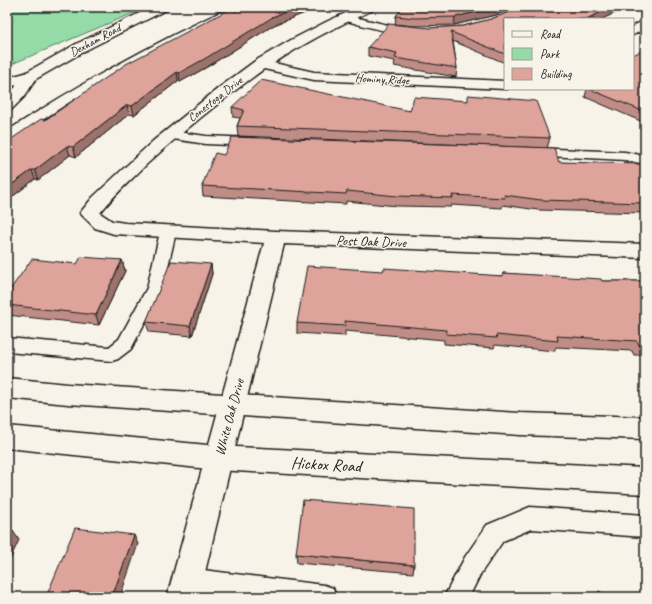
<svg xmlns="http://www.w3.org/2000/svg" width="652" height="604" font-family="Caveat,sans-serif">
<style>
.green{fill:#95dba8;stroke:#587c62}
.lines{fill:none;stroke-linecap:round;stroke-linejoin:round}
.lane-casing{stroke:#1c1c1c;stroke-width:3}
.street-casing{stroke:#1c1c1c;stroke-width:3}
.secondary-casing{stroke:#1c1c1c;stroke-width:3}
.lane{fill:#f7f3e8;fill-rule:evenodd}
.street{fill:#f7f3e8;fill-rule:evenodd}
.secondary{fill:#f7f3e8;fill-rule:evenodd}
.wall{fill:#bf8d85;stroke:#1c1c1c}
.shaded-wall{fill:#9b736c;stroke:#1c1c1c}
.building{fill:#dea49b;stroke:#1c1c1c}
.labels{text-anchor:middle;stroke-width:3;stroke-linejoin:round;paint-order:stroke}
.far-street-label{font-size:12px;fill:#1c1c1c;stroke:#f7f3e8}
.street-label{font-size:14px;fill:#1c1c1c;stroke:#f7f3e8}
.near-street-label{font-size:17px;fill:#1c1c1c;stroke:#f7f3e8}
</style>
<rect width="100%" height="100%" fill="#f7f3e8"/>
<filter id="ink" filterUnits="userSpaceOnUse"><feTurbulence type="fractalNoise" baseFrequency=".025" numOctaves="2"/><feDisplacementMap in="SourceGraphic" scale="8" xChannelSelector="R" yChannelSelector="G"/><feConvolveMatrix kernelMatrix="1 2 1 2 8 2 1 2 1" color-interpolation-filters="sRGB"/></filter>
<g filter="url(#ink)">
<path class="green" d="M7,7H148L7,66Z"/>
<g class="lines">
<defs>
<path id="lane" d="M231,7H244L124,69L68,103L12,140L7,141V131C79,84 154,43 231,7Z
M346,15L392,26L408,28L413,31C406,39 354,23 343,20L341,18Z
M170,131L206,136L253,138L258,139L259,142L258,145L253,146L206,144L166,138L164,135L166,132Z
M533,148L625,152L645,156V164L625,160L528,155L526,152L528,149Z
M168,227L173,229L176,232L163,288L131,349L118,359L112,361L7,352V338L109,347L119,339L147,288L160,232L163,229Z
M530,507L645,515V537L531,529L503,541L481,573L469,597H444L465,557L487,525Z
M187,568L324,585L333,588L336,597H226L187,592L178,589L175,580L178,571Z"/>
<path id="street" d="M359,7H375L373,10C339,25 306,42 274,63L314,72L505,81V89H507H505L314,80L264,69C223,99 184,130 147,164C131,180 114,195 100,213L112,221L125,223L276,231L645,244V258L284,244L199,597H167L264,243L114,234L95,228L80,213L93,197L153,141L220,87L255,61L291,40L328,21Z
M645,20V29L633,35V26Z"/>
<path id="secondary" d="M152,7H168L166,10L88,49L36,79L24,97L12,109L7,111V97L17,85L7,87V78L25,73L78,43Z
M7,378L68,384L520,413L645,417V439L520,435L68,404L7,398Z
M7,426L218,446L645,468V494L218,470L7,448Z"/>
</defs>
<use href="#lane" class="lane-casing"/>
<use href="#street" class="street-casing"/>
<use href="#secondary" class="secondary-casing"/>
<use href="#lane" class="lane"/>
<use href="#street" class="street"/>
<use href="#secondary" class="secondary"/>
</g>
<path class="wall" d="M237,7H320L274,25L207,67L180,82L178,81L134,115L129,114L76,157L70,155L38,180L35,179L7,201V142L45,120L236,10L235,8Z
M403,7H516L496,15L454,25L414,26L395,24L396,16Z
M522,7H628L602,19H505V63L453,41L457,68L456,77L394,66L395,61L368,56V47L430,28L463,26L491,19L515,10Z
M645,49V123L585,97L587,89H633Z
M232,107L410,111L550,138L547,148L238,136L237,126L240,118L233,117Z
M224,155L559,162L645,170V213L538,210L503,205L502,208L451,205V207L397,206L346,201V204L203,196L202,186Z
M122,260L125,271L99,325L7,315V294L77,264Z
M211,264L212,274L192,336L149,332L146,322Z
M383,271L502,276L503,273L602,281H645V355H634L632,351L556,347L554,351L495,345L494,348L444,344V340L345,331V336L297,333V323Z
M296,554L414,565L413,573L297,563Z"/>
<path class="shaded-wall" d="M298,7H320L274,25L207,67L180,82L179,73L272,17Z
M497,7H516L496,15L454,25L455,17Z
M613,7H628L602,19H586Z
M177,72L178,81L134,115L132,106Z
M127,105L129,114L76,157L73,147Z
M67,146L70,155L38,180L35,170Z
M32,170L35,179L7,201V188Z
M122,260L125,271L99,325L96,315Z
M211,264L212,274L192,336L190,326Z
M13,531L19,540L7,566V543Z
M134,535L138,544L120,597H112Z"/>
<path class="building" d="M237,7H298L272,17H273L206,58L179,73L177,72L132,106L127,105L73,147L67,146L35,170H32L7,188V142L41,119L45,120L126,64L230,9L237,11L235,8Z
M403,7H497L455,17L415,18L396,16Z
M522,7H613L586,19H505V54L451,32L457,68L395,58L397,53L368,47L389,24L430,28L463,26L491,19L515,10Z
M645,49V112L589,89H633V55Z
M261,80L410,111L414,97L468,101V95L536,101L550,138L237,126L244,110L232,107Z
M232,137L554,148L559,162L641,164L645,170V203L541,200L504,195L505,198L452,195L453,198L397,196L347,191L346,194L202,186L215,153L224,155Z
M81,257L122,260L96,315L7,305V294L32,259L77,264Z
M171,261L211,264L190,326L146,322Z
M307,266L383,271L384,268L503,276V273L601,279L602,281H645V345H639L637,341L557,336L558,341L496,335L497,338L446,334V330L345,321V326L297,323Z
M303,500L414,509V565L296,554Z
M75,528L134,535L112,597H46Z
M7,530L13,531L7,543Z
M599,591L608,597H596Z"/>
</g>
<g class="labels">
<g class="far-street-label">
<text transform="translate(95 40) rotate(-28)" y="4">Dexham Road</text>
<text transform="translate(382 79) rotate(3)" y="4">Hominy Ridge</text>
<text transform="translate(215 99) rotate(-38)" y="4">Conestoga Drive</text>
</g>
<g class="street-label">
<text transform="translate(371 241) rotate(2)" y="5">Post Oak Drive</text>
<text transform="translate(229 417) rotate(-75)" y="5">White Oak Drive</text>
</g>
<g class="near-street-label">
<text transform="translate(326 464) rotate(3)" y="6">Hickox Road</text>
</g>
</g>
<rect width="652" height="604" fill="none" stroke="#f7f3e8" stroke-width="24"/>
<rect x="12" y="12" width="628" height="580" fill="none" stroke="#1c1c1c" stroke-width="1.5" filter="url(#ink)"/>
<rect x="504" y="18" width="130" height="72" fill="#f7f3e8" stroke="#9f9d96"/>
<rect x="512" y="31" width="20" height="6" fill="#f7f3e8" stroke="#9f9d96"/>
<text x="540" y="38" font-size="12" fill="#1c1c1c">Road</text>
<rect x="512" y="48" width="20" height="12" fill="#95dba8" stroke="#9f9d96"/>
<text x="540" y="58" font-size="12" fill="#1c1c1c">Park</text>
<rect x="512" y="68" width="20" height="12" fill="#dea49b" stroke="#9f9d96"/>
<text x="540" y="78" font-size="12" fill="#1c1c1c">Building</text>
</svg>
